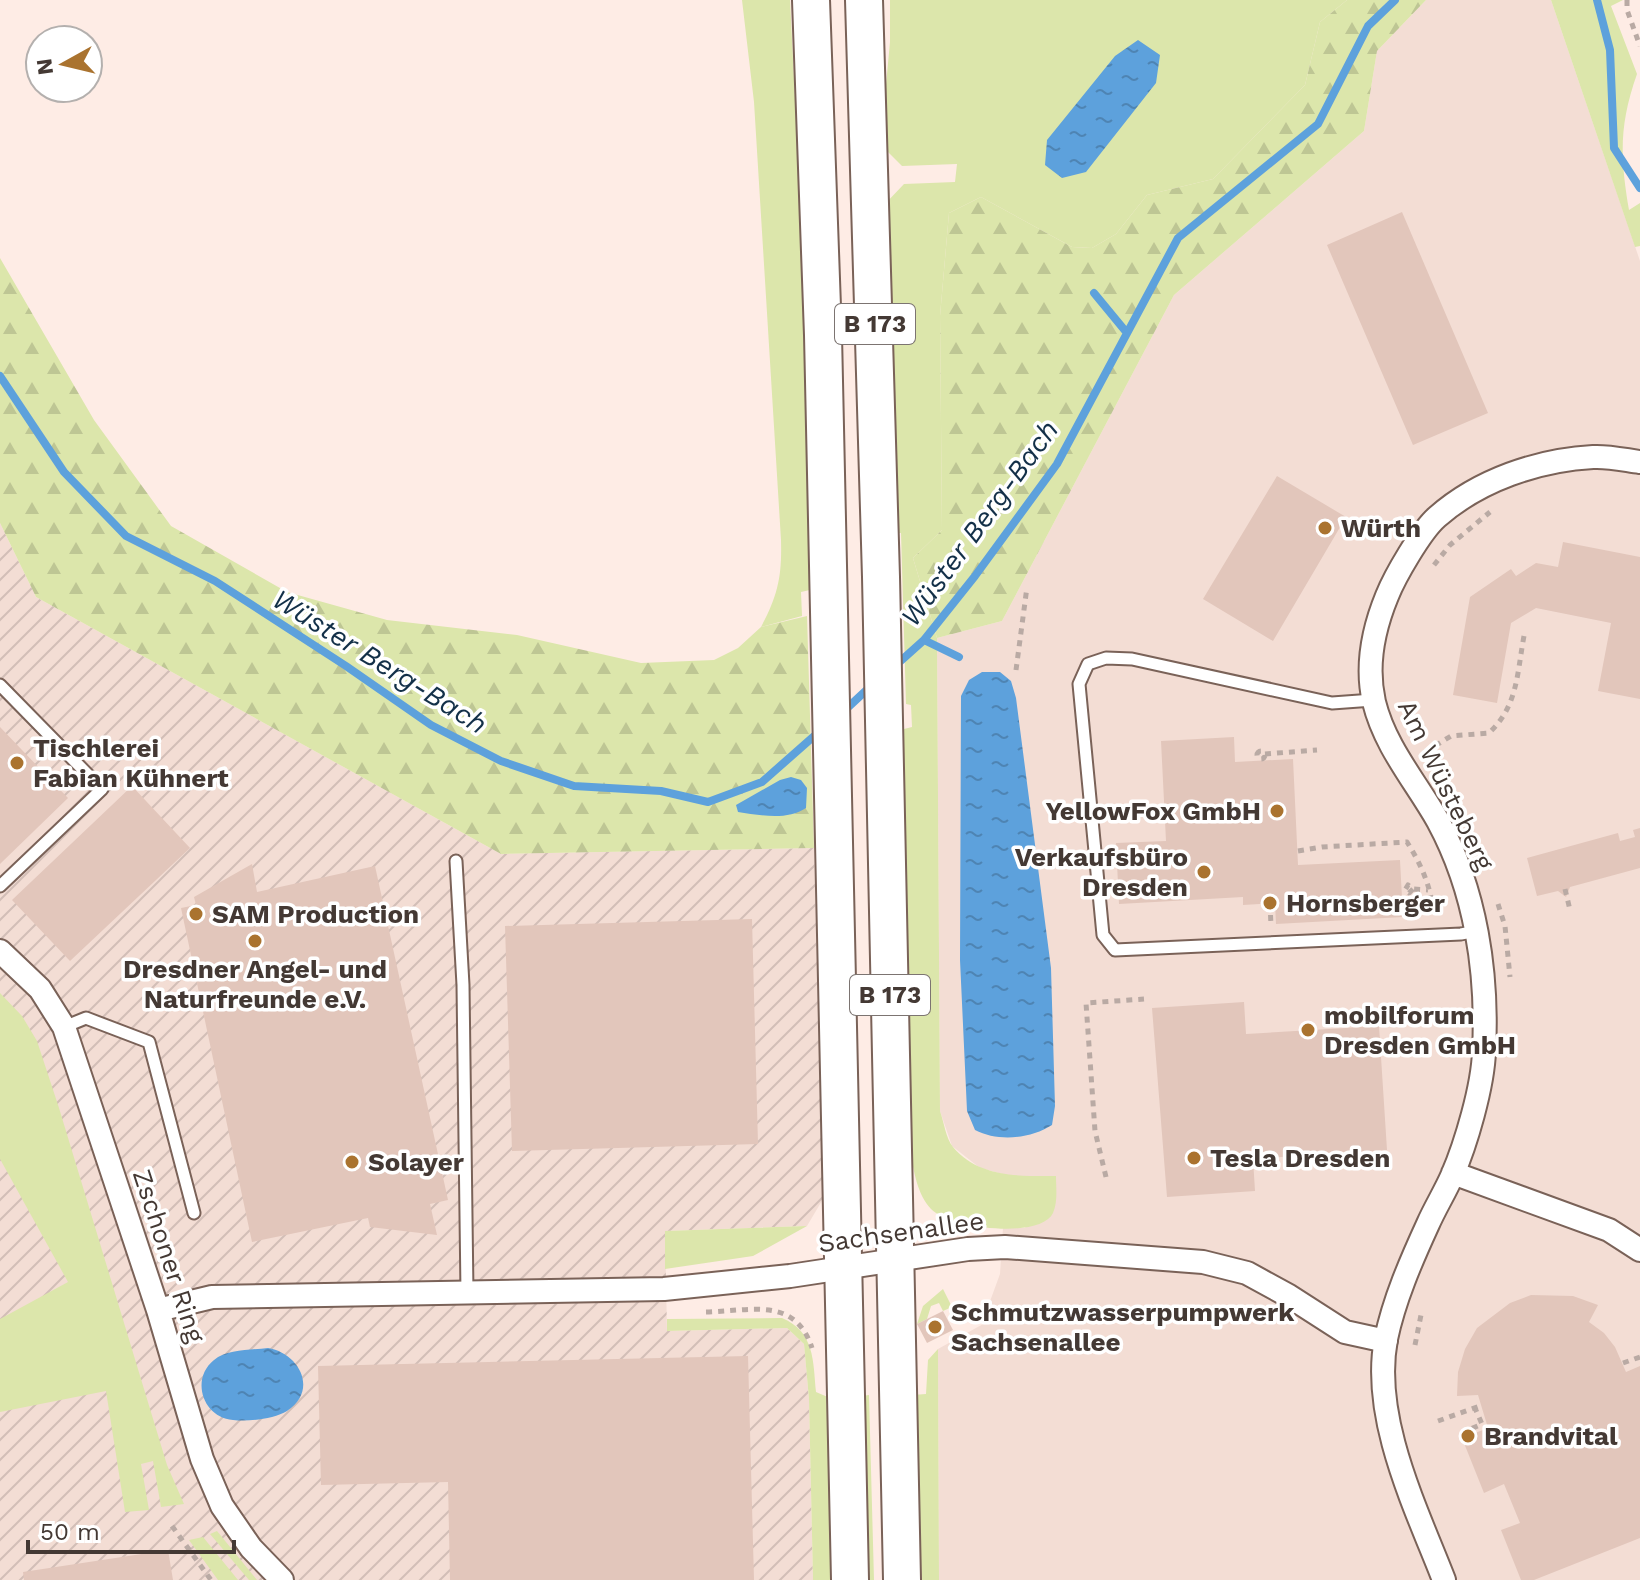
<svg xmlns="http://www.w3.org/2000/svg" width="1640" height="1580" font-family="'Work Sans',sans-serif">
<style>
.built{fill:#f3ddd4}
.industrial{fill:url(#industrial-furrows)}
.grass{fill:#dce6ab}
.forest{fill:url(#forest-firs)}
.water{fill:url(#water-ripples)}
.lines{fill:none;stroke-linecap:round;stroke-linejoin:round}
.stream{stroke:#5da1dc;stroke-width:8}
.building{fill:#e2c6bb}
.lane-casing{stroke:#7a6258;stroke-width:15}
.street-casing{stroke:#7a6258;stroke-width:26}
.primary-casing{stroke:#7a6258;stroke-width:40}
.path{stroke:#b9aaa4;stroke-width:5;stroke-dasharray:6 6;stroke-linecap:butt}
.lane{stroke:#fff;stroke-width:11}
.street{stroke:#fff;stroke-width:22}
.primary{stroke:#fff;stroke-width:36}
.poi-dot{fill:#aa732f;stroke:#fff;stroke-width:3}
.labels{text-anchor:middle;stroke-width:7;stroke-linejoin:round;paint-order:stroke}
.shield{fill:#fff;stroke:#7c7471;stroke-width:2}
.shield-label{font-size:24px;font-weight:bold;fill:#443934}
.poi-label{font-size:26px;font-weight:bold;fill:#443934;stroke:#fff;text-anchor:start}
.street-label{font-size:26px;fill:#443934;stroke:#fff}
.water-label{font-size:28px;font-style:italic;fill:#133048;stroke:#fff}
</style>
<defs>
<pattern id="industrial-furrows" width="10" height="10" patternUnits="userSpaceOnUse" patternTransform="scale(2)"><rect width="10" height="10" fill="#f3ddd4"/><path d="M-1 1l2-2M0 10L10 0M9 11l2-2" fill="none" stroke="#d2beb7"/></pattern>
<pattern id="forest-firs" width="22" height="20" patternUnits="userSpaceOnUse" patternTransform="scale(2)"><rect width="22" height="20" fill="#dce6ab"/><path d="M5 1l3.5 6h-7zM16 11l3.5 6h-7z" fill="#bec694"/></pattern>
<pattern id="water-ripples" width="26" height="14" patternUnits="userSpaceOnUse" patternTransform="scale(2)"><rect width="26" height="14" fill="#5da1dc"/><path d="M2 4q2-2 4 0t4 0M15 11q2-2 4 0t4 0" fill="none" stroke="#4e84b3"/></pattern>
</defs>
<rect width="100%" height="100%" fill="#feece5"/>
<path class="built" d="M1426,0H1551L1640,261V1580H939L938,1349L985,1323L989,1304L1000,1274L1003,1228H1025L1055,1176H1010L980,1168L952,1146L940,1111L937,638L1002,621L1174,295L1364,131L1377,51Z"/>
<path class="industrial" d="M0,523L36,597L501,854L814,848L823,1199L807,1226L665,1231L667,1331L787,1328L804,1344L809,1399L813,1580H0Z"/>
<path class="grass" d="M742,0H790L802,236L814,589L801,592L802,616L761,627C778,595 782,576 781,540L754,102Z
M890,0H1347L1320,22L1305,85L1213,179L1147,195L1116,234L1092,248L1072,247L981,197L949,213L940,316L942,530L913,558L937,638L940,1111C944,1122 946,1139 953,1147C979,1178 1020,1176 1056,1176C1056,1187 1058,1202 1053,1213C1040,1240 949,1228 931,1209C917,1194 914,1171 910,1151L900,730L912,727L911,705L906,704L901,533H895L884,205L904,184L955,182L957,164L902,166L883,147L881,138L890,42Z
M1551,0H1623L1611,6L1637,74C1619,125 1620,157 1629,210L1640,203V246L1635,247Z
M0,993L22,1016L37,1041L59,1108L167,1465L184,1504L161,1507L153,1461L141,1464L149,1510L125,1512L106,1391L0,1412V1319L68,1282L0,1159Z
M807,1226L753,1256L665,1269V1231Z
M943,1289L952,1307L943,1311L939,1303L931,1306L927,1319L917,1324L923,1306Z
M782,1318C815,1332 813,1361 816,1392L830,1398L835,1580H813L809,1399L804,1344L787,1328L667,1331V1319Z
M938,1349L939,1580H916L912,1395L926,1394L928,1360Z
M869,1395L874,1580H865L861,1396Z
M217,1531L257,1580H249L210,1534Z
M203,1537L238,1580H218L189,1540Z"/>
<path class="forest" d="M1347,0H1426L1377,51L1364,131L1174,295L1002,621L937,638L913,558L942,530L940,316L949,213L981,197L1072,247L1092,248L1116,234L1147,195L1213,179L1305,85L1320,22Z
M0,258L94,420L171,526L287,592L387,620L517,635L641,663L714,660L738,648L761,627L807,616L814,848L501,854L36,597L0,523Z"/>
<path class="water" d="M1138,40L1160,55L1156,83L1086,172L1062,178L1045,165L1047,140L1115,56Z
M982,672H1000L1011,681L1016,698L1051,968L1055,1106L1052,1125C1030,1139 998,1142 975,1130L967,1111L960,960L961,696L969,680Z
M791,777L801,780L807,788L806,808C787,821 759,815 738,812L736,805L780,780Z
M268,1348C299,1353 319,1390 287,1411C274,1419 248,1422 233,1420C203,1418 190,1379 214,1360C227,1349 251,1350 268,1348Z"/>
<g class="lines">
<path class="stream" d="M1597,0L1610,50L1614,148L1640,188
M1094,293L1127,333
M0,376L64,472L126,536L215,581L346,666L431,725L501,761L574,786L661,791L708,802L762,782L821,730
M924,640L959,657
M895,666L924,640L975,576L1057,464L1178,238L1318,124L1368,26L1395,0
M844,711L872,685"/>
</g>
<path class="building" d="M1402,212L1488,413L1413,445L1327,245Z
M1277,476L1346,517L1273,641L1203,599Z
M1563,542L1640,557V699L1598,691L1611,623L1536,608L1511,623L1497,703L1453,695L1470,597L1511,569L1516,576L1536,563L1558,567Z
M0,727L68,798L0,864Z
M1234,737L1235,762L1293,759L1298,865L1400,860L1403,917L1276,924L1275,903L1243,905V897L1119,904L1116,843L1166,841L1161,741Z
M132,786L190,848L70,961L12,900Z
M1640,828V868L1570,887L1566,897L1558,891L1537,896L1527,858L1618,833L1620,841L1635,837L1633,830Z
M252,864L257,892L375,866L448,1200L430,1204L437,1235L370,1227L368,1218L252,1242L181,908L196,905L194,897Z
M752,919L758,1144L512,1151L505,926Z
M1244,1002L1246,1034L1379,1026L1387,1150L1253,1159L1255,1191L1167,1197L1152,1008Z
M1531,1295L1573,1296L1598,1305L1589,1322L1604,1333L1615,1347L1626,1372L1640,1366V1538L1534,1580H1521L1501,1530L1520,1523L1504,1484L1484,1493L1462,1438L1488,1428L1478,1395L1457,1396L1458,1372L1465,1349L1477,1328L1510,1303Z
M943,1311L953,1330L927,1343L917,1324Z
M748,1356L754,1580H450L448,1482L321,1485L318,1366Z
M168,1550L173,1580H24L23,1572Z"/>
<g class="lines">
<defs>
<path id="lane" d="M0,685L102,789L0,886
M1373,700L1332,703L1132,659L1106,658L1088,664L1079,684L1103,935L1115,950L1461,934L1477,931
M456,861L463,985L467,1293
M64,1027L86,1018L149,1042L194,1213"/>
<path id="street" d="M0,951L40,989L64,1027L158,1310L202,1459L222,1506L251,1548L282,1580
M1453,1173L1609,1230L1640,1250
M158,1310L212,1297L664,1289L790,1276L968,1249L1005,1247L1203,1262L1247,1273L1289,1296L1345,1332L1386,1341
M1444,1580C1416,1508 1371,1418 1386,1339C1394,1300 1411,1261 1428,1224C1435,1208 1445,1192 1452,1176C1466,1144 1483,1086 1484,1051C1488,973 1476,891 1438,821C1416,782 1385,747 1374,702C1366,667 1373,630 1387,596C1395,576 1421,531 1437,517C1479,480 1538,460 1593,457C1608,456 1625,460 1640,462"/>
<path id="primary" d="M811,0L823,335L850,1580
M864,0L881,577L902,1580"/>
</defs>
<use href="#lane" class="lane-casing"/>
<use href="#street" class="street-casing"/>
<use href="#primary" class="primary-casing"/>
<path class="path" d="M1627,0V10L1640,46
M1434,565L1450,545L1490,512
M1016,670L1027,587
M1257 755a4 4 0 1 1 8 0a4 4 0 1 1-8 0Z
M1425,752L1451,736L1489,733C1518,706 1517,673 1524,636
M1265,754L1317,750
M1298,851L1322,847L1407,842C1421,864 1433,890 1433,917
M1413,889L1409,893L1405,890L1408,885L1413,889L1428,890
M1565,889L1570,910
M1270,903L1271,926
M1498,904L1505,926L1510,977
M1106,1177L1095,1131L1086,1003L1144,999
M706,1312C751,1311 795,1296 812,1348
M1415,1345L1422,1310
M1623,1363L1640,1357
M1438,1421L1480,1406
M1468,1436L1466,1431L1482,1424L1475,1408
M172,1526L211,1580"/>
<use href="#lane" class="lane"/>
<use href="#street" class="street"/>
<use href="#primary" class="primary"/>
</g>
<g class="poi-dot">
<circle cx="1325" cy="528" r="8"/>
<circle cx="17" cy="763" r="8"/>
<circle cx="1277" cy="811" r="8"/>
<circle cx="1204" cy="872" r="8"/>
<circle cx="1270" cy="903" r="8"/>
<circle cx="196" cy="914" r="8"/>
<circle cx="255" cy="941" r="8"/>
<circle cx="1308" cy="1030" r="8"/>
<circle cx="1194" cy="1158" r="8"/>
<circle cx="352" cy="1162" r="8"/>
<circle cx="935" cy="1327" r="8"/>
<circle cx="1468" cy="1436" r="8"/>
</g>
<g class="labels">
<g class="shield">
<rect x="835" y="304" width="80" height="40" rx="6"/>
<rect x="850" y="975" width="80" height="40" rx="6"/>
</g>
<g class="shield-label">
<text x="875" y="332">B 173</text>
<text x="890" y="1003">B 173</text>
</g>
<g class="poi-label">
<text x="1341" y="537">Würth</text>
<text x="33" y="757">Tischlerei<tspan x="33" dy="30">Fabian Kühnert</tspan></text>
<text x="1261" y="820" text-anchor="end">YellowFox GmbH</text>
<text x="1188" y="866" text-anchor="end">Verkaufsbüro<tspan x="1188" dy="30">Dresden</tspan></text>
<text x="1286" y="912">Hornsberger</text>
<text x="212" y="923">SAM Production</text>
<text x="255" y="978" text-anchor="middle">Dresdner Angel- und<tspan x="255" dy="30">Naturfreunde e.V.</tspan></text>
<text x="1324" y="1024">mobilforum<tspan x="1324" dy="30">Dresden GmbH</tspan></text>
<text x="1210" y="1167">Tesla Dresden</text>
<text x="368" y="1171">Solayer</text>
<text x="951" y="1321">Schmutzwasserpumpwerk<tspan x="951" dy="30">Sachsenallee</tspan></text>
<text x="1484" y="1445">Brandvital</text>
</g>
<g class="street-label">
<text transform="translate(1446 785) rotate(64)" y="9">Am Wüsteberg</text>
<text transform="translate(901 1232) rotate(-8)" y="9">Sachsenallee</text>
<text transform="translate(169 1256) rotate(72)" y="9">Zschoner Ring</text>
</g>
<g class="water-label">
<text transform="translate(979 523) rotate(-54)" y="10">Wüster Berg-Bach</text>
<text transform="translate(380 661) rotate(32)" y="10">Wüster Berg-Bach</text>
</g>
</g>
<g transform="translate(64 64) rotate(262)"><circle r="38" fill="#ffffff" stroke="#b4b0ae" stroke-width="2"/>
<path d="M0-6L14 30L0 20L-14 30Z" fill="#aa732f"/>
<text y="-12" font-size="22" font-weight="bold" text-anchor="middle" fill="#443934">N</text>
</g>
<path d="M28 1540v12h206v-12" fill="none" stroke="#443934" stroke-width="4"/>
<text x="40" y="1540" font-size="24" fill="#443934" stroke="#ffffff" stroke-width="6" paint-order="stroke">50 m</text>
</svg>
